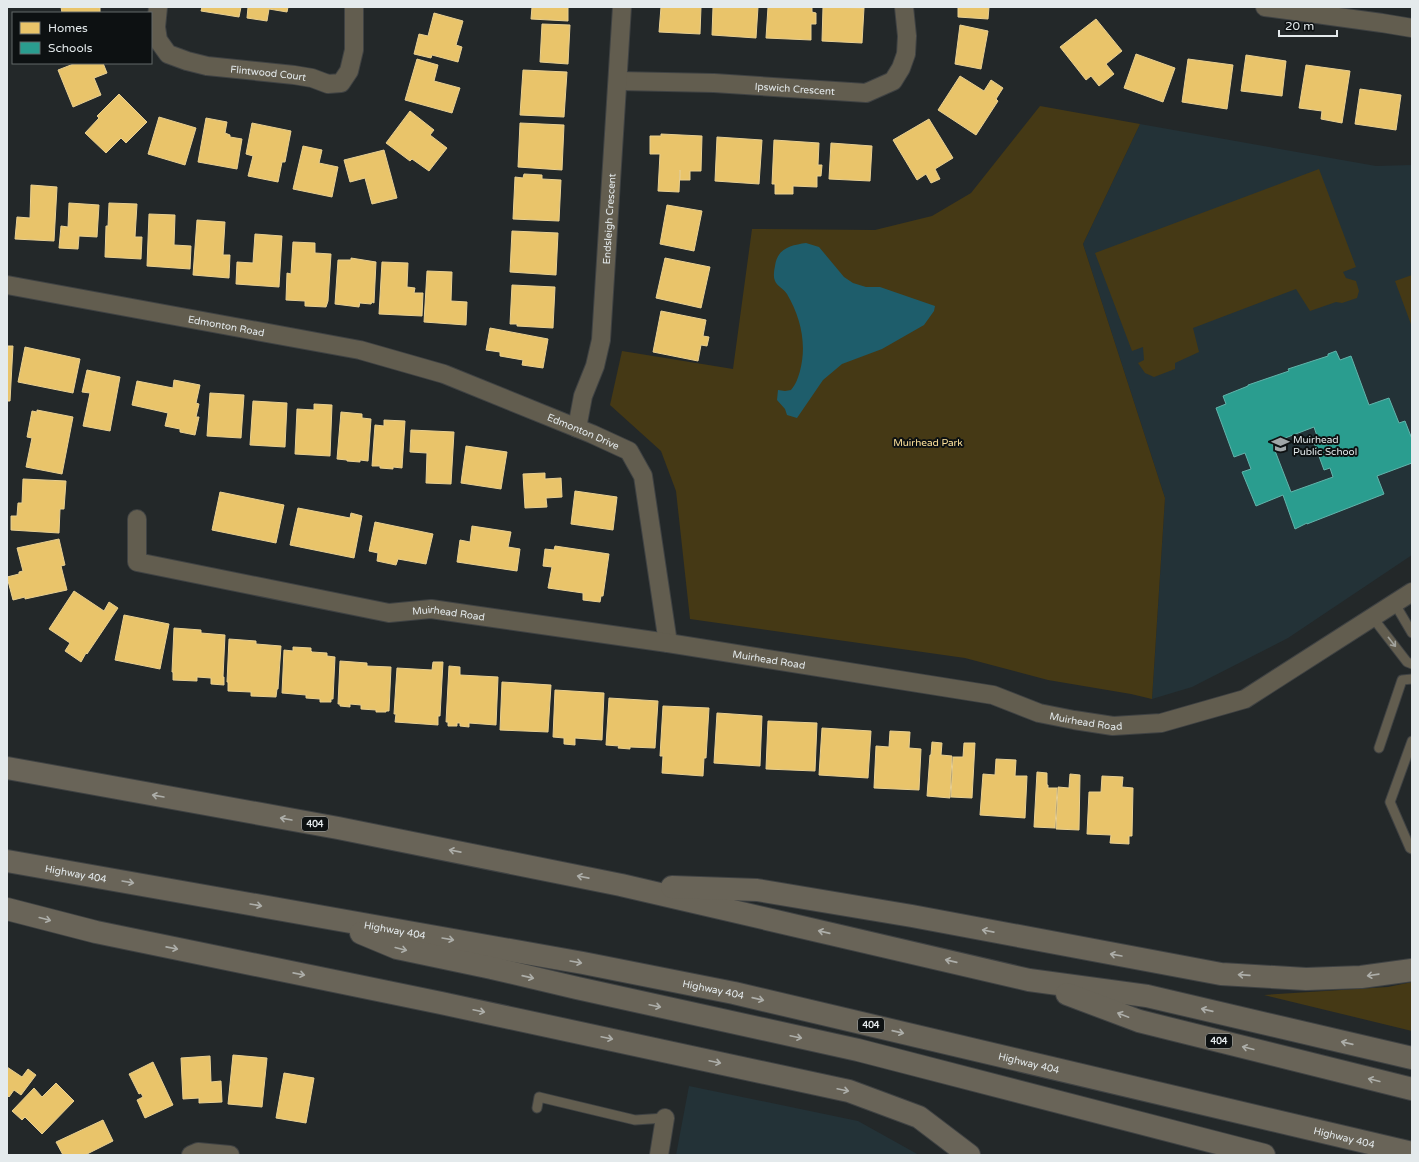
<svg xmlns="http://www.w3.org/2000/svg" width="1419" height="1162" font-family="'Varela Round',sans-serif">
<style>
.built{fill:#233237}
.green{fill:#453915}
.water{fill:#1e5d6b}
.homes{fill:#e9c46a;stroke:#e8cf91}
.schools{fill:#2a9d8f;stroke:#62b4ab;fill-rule:evenodd}
.lines{fill:none;stroke-linecap:round;stroke-linejoin:round}
.lane-casing{stroke:#3f4243;stroke-width:11}
.street-casing{stroke:#3f4243;stroke-width:20}
.highway-casing{stroke:#3f4243;stroke-width:24}
.lane{stroke:#625d4f;stroke-width:9}
.street{stroke:#625d4f;stroke-width:18}
.highway{stroke:#696458;stroke-width:22}
.oneway{stroke:#a3a49e}
.oneway2{stroke:#adaea9}
.labels{text-anchor:middle;stroke-width:4;stroke-linejoin:round;paint-order:stroke}
.shield{fill:#0d1112;stroke:#a4a9ab;stroke-width:1}
.shield-label{font-size:9px;font-weight:bold;fill:#e4eaec}
.street-label{font-size:10px;fill:#e4eaec;stroke:#0d1112}
.poi-label{font-size:10px;fill:#e4eaec;stroke:#0d1112;text-anchor:start}
.park-label{font-size:10px;fill:#fce19a;stroke:#0d1112}
</style>
<rect width="100%" height="100%" fill="#232829"/>
<path class="built" d="M1140,124L1376,166L1412,165V555L1288,638L1192,687L1152,699L1165,498L1083,244Z
M689,1086L858,1121L919,1155H676Z"/>
<path class="green" d="M1040,106L1140,124L1083,244L1165,498L1152,699L1131,694L1048,680L965,658L690,619L676,491L661,451L610,405L622,351L733,369L752,229L875,230L932,216L971,193Z
M1319,169L1356,267L1343,272L1346,278L1356,281L1359,291L1357,298L1342,303L1336,302L1310,311L1296,289L1193,328L1199,352L1175,363V369L1154,377L1145,373L1138,363L1144,360L1143,347L1132,351L1095,253Z
M1412,275V327L1395,281Z
M1412,982V1031L1264,995L1388,987Z"/>
<path class="water" d="M806,243L819,247L844,277L853,283L866,287H880L935,306L934,311L924,325L882,349L842,364L823,380L797,418L787,415L785,409L777,400L778,390L785,391L791,390C796,384 798,378 800,371C807,344 801,318 787,294C784,289 777,286 775,281C773,276 774,271 775,266C777,248 792,245 806,243Z"/>
<path class="homes" d="M61,7H100V13H62Z
M202,7H241L239,17L201,11Z
M248,7H288L287,12L269,9L267,21L247,18Z
M532,7H568V21L531,19Z
M661,7H701L700,34L659,32Z
M713,7H758L756,38L712,35Z
M768,7H812V12L816,13V24H811V40L766,38Z
M823,7L864,8L862,43L822,41Z
M958,7H989L988,19L958,17Z
M434,13L463,21L456,45L462,47L458,62L432,55L431,58L414,54L419,34L428,36Z
M1096,19L1122,51L1106,64L1114,74L1099,86L1091,76L1086,80L1060,47Z
M542,24L570,25L568,64L540,62Z
M960,25L988,31L981,69L955,64Z
M1136,54L1175,68L1163,102L1124,88Z
M1246,55L1286,61L1282,96L1241,91Z
M417,59L438,65L434,81L460,88L452,113L405,100Z
M1188,59L1233,65L1227,109L1182,102Z
M76,63H103L107,73L94,78L101,95L73,107L58,70Z
M1306,65L1350,71L1342,123L1321,119L1322,111L1299,108Z
M523,70L567,72L564,117L520,115Z
M960,76L984,91L991,80L1003,88L996,99L998,101L976,135L938,110Z
M1360,89L1401,95L1396,130L1355,124Z
M119,94L147,122L126,143L121,138L106,153L85,133L99,118L97,116Z
M410,111L434,130L430,135L447,148L429,171L412,159L410,161L386,143Z
M159,117L196,128L185,165L148,154Z
M206,118L227,122L225,133L230,135V137L242,139L237,169L198,162Z
M929,119L953,158L935,169L940,179L931,183L926,174L917,180L893,140Z
M252,123L291,131L285,162H282L278,182L248,176L253,156L246,154Z
M520,123L564,125L562,170L518,167Z
M661,134L702,136L701,171H690V180H680V170L679,192L658,191L660,154H650V136H661Z
M717,137L762,140L759,184L715,181Z
M774,140L819,143L818,165H822L821,176H817V187L793,186V194H775V184H772Z
M831,143L872,146L870,181L829,179Z
M303,146L322,150L319,163L338,167L332,197L293,189Z
M384,150L397,198L372,204L365,178L350,182L344,160Z
M524,174L542,175V179L561,180L559,221L513,219L515,177L523,178Z
M31,185L57,187L54,241L15,239L17,217L30,218Z
M69,203L99,205L97,237L79,236L78,249L59,248L61,226L68,227Z
M109,203L137,204L135,237H142L141,259L105,257L106,226H108Z
M667,205L702,211L694,251L660,244Z
M149,214L175,215L174,245L191,246L190,269L147,266Z
M197,220L225,222L223,255H230L229,278L193,275Z
M512,231L558,233L556,275L510,272Z
M255,234L282,236L279,287L236,284L237,262L253,263Z
M293,242L315,243V253L331,254L328,301L326,307L305,306V301L286,300L287,273L291,274Z
M351,258L376,262L374,303L372,302L371,304L360,303V302L359,307L335,304L338,260H351Z
M665,258L710,267L701,308L656,298Z
M382,262L408,263L407,287L415,288L414,293H423L422,316L379,314Z
M427,271L452,272L451,301L467,302L466,325L424,322Z
M512,285L555,287L553,328L517,326V324H510Z
M661,311L706,320L703,336L709,337L707,346L701,345L698,361L653,352Z
M490,328L548,339L543,368L522,365L523,360L500,356V352L486,350Z
M7,346H13L10,401H7Z
M25,347L80,359L73,393L18,382Z
M87,370L120,377L110,431L83,426L90,393L82,392Z
M174,380L200,385L196,403L199,404L196,417H199L195,435L180,432V429L165,426L168,413L132,405L137,381L173,388Z
M210,393L244,395L241,438L207,436Z
M253,401L287,403L285,447L250,445Z
M314,404L332,405L330,456L295,454L297,409L314,410Z
M37,410L73,417L62,474L26,467L32,438L27,437L32,411L37,412Z
M341,412L362,414V418L371,419L368,461L360,460V462L347,461V460L337,459Z
M384,420L405,421L402,468L393,467V469L380,468V466H372L375,425L384,426Z
M411,430L454,432L451,484L426,483L427,453L410,452Z
M466,446L507,452L501,489L461,483Z
M545,473V479L561,478L562,497L546,498L547,507L525,508L523,474Z
M23,479L66,481L64,509H60L59,533L11,530V516H17L18,503H22Z
M575,491L617,497L613,530L571,524Z
M220,492L284,505L276,543L212,530Z
M298,508L350,518L351,513L362,516L354,558L290,545Z
M375,522L433,534L426,564L398,559L396,565L377,561L378,553L369,551Z
M472,526L511,532L508,547L520,549L517,571L457,562L460,540L470,542Z
M59,539L65,565L61,566L67,590L25,599V597L13,600L7,577L19,574V572L23,571L17,548Z
M555,546L609,554L603,596H601L600,602L583,600V593L548,588L552,567L543,566L545,549L554,550Z
M74,591L104,611L109,602L118,608L87,654L86,653L81,662L65,651L70,643L49,629Z
M124,615L169,624L160,669L115,660Z
M174,628L201,630V633L225,635L223,677H224V685L211,684V678L197,677V681L173,680V672H172Z
M229,639L256,641V644L281,646L278,689H277L276,697L251,696V692L228,691V682H227Z
M293,647L311,648V651L312,652L327,653V656L335,657L333,699H331V702H320V699L306,698V695L282,693L284,650L293,651Z
M340,661L367,663V666L391,667L389,711H386V712H376V710L361,709V705L350,704V707L340,706V704H338Z
M433,662H443L440,716H438V725L395,722L396,714H394L397,668L432,670Z
M449,666L460,667V675L498,677L496,725L469,723V727L460,726V723H457V726H448V722H446Z
M502,682L551,685L548,732L500,730Z
M555,690L604,693L602,740L575,738V745L564,744V738L553,737Z
M609,698L658,701L655,748L630,747V749L618,748L619,746L606,745Z
M663,706L709,708L706,758H704L703,776L662,773L663,756H660Z
M717,713L762,716L760,766L714,763Z
M768,721L817,723L815,771L766,769Z
M822,728L871,731L868,778L819,775Z
M890,731L910,732L909,748L921,749L919,790L874,788L876,746L889,747Z
M932,742L942,743L941,755L952,756L950,798L927,796L930,755H931Z
M964,743H975L972,798L951,797L953,757H963Z
M996,759L1016,760L1015,776H1027L1025,818L980,815L983,774L995,775Z
M1037,772L1047,773V785H1048V788H1057L1055,828L1034,827Z
M1070,774L1080,775L1079,830L1056,829L1058,787L1069,788Z
M1102,776L1123,777L1122,787L1133,788L1132,836H1129V844L1110,843L1111,835L1087,834L1089,792H1101Z
M233,1055L267,1058L262,1107L228,1104Z
M210,1056L211,1082L221,1081L222,1102L199,1103V1098L183,1099L181,1058Z
M153,1062L173,1105L145,1118L137,1100L143,1097L141,1093L139,1094L129,1074Z
M7,1067L22,1077L28,1069L36,1075L21,1095L14,1090L9,1097L8,1096L7,1097Z
M284,1073L314,1078L306,1123L276,1118Z
M56,1083L74,1101L42,1134L25,1117L22,1120L12,1111L34,1088L42,1097Z
M103,1120L113,1141L85,1155H63L56,1142Z"/>
<path class="schools" d="M1336,351L1340,360L1351,356L1369,405L1389,398L1399,423L1405,421L1412,439V463L1377,476L1384,494L1307,524V523L1295,529L1283,495L1256,506L1242,472L1251,469L1245,453L1234,457L1216,408L1226,404L1223,396L1248,386V385L1289,371L1288,369L1328,356V354ZM1314,427L1317,436L1312,437L1324,470L1330,468L1333,477L1291,492L1272,443Z"/>
<g class="lines">
<defs>
<path id="lane" d="M1395,604L1412,633
M1373,618L1407,662L1412,664
M1412,741L1390,802L1410,848L1412,849
M1379,748L1402,680L1412,679
M537,1108L539,1097L635,1120L665,1118"/>
<g id="street">
<path id="s1" d="M158,7L156,27L158,40L168,54L187,61L207,66L294,75L312,78L328,84L341,83L349,71L354,50V7"/>
<path d="M1265,7L1382,23L1412,28"/>
<path id="s2" d="M618,81L714,83L866,93L893,81L901,68L906,54L907,36L904,7"/>
<path id="s3" d="M7,285L360,350L444,374L592,434L629,451L643,476L668,643"/>
<path id="s4" d="M577,428L583,396L595,366L601,340L622,7"/>
<path id="s5" d="M137,519V562L389,613L431,609L668,643L993,695L1039,713L1074,720L1113,726L1161,723L1245,699L1412,592"/>
<path d="M191,1155L198,1152L230,1155"/>
<path d="M659,1155L665,1118"/>
</g>
<g id="highway">
<path d="M7,768L338,828L621,885L1029,980L1147,996L1412,1058"/>
<path id="s6" d="M7,861L583,963L734,993L1412,1153"/>
<path d="M672,887L757,890L912,916L1221,974L1306,979L1361,977L1412,970"/>
<path d="M7,909L96,932L441,1003L849,1091L919,1117L969,1155"/>
<path d="M361,933L397,948L492,968L577,988L858,1050L1264,1155"/>
<path d="M1067,994L1139,1021L1412,1089"/>
</g>
</defs>
<use href="#lane" class="lane-casing"/>
<use href="#street" class="street-casing"/>
<use href="#highway" class="highway-casing"/>
<use href="#lane" class="lane"/>
<use href="#street" class="street"/>
<use href="#highway" class="highway"/>
</g>
<defs><path id="oneway-shaft" d="M-6 0H5M1.5-3L5.5 0L1.5 3" fill="none" stroke-width="1.6" stroke-linecap="round" stroke-linejoin="round"/></defs>
<use class="oneway" href="#oneway-shaft" transform="translate(1392 642) rotate(52)"/>
<g class="oneway2">
<use href="#oneway-shaft" transform="translate(158 796) rotate(-170)"/>
<use href="#oneway-shaft" transform="translate(286 819) rotate(-170)"/>
<use href="#oneway-shaft" transform="translate(455 851) rotate(-169)"/>
<use href="#oneway-shaft" transform="translate(583 877) rotate(-169)"/>
<use href="#oneway-shaft" transform="translate(128 882) rotate(10)"/>
<use href="#oneway-shaft" transform="translate(256 905) rotate(10)"/>
<use href="#oneway-shaft" transform="translate(45 919) rotate(15)"/>
<use href="#oneway-shaft" transform="translate(988 931) rotate(-169)"/>
<use href="#oneway-shaft" transform="translate(824 932) rotate(-167)"/>
<use href="#oneway-shaft" transform="translate(448 939) rotate(10)"/>
<use href="#oneway-shaft" transform="translate(172 948) rotate(11)"/>
<use href="#oneway-shaft" transform="translate(401 949) rotate(14)"/>
<use href="#oneway-shaft" transform="translate(1116 955) rotate(-170)"/>
<use href="#oneway-shaft" transform="translate(951 961) rotate(-167)"/>
<use href="#oneway-shaft" transform="translate(576 962) rotate(10)"/>
<use href="#oneway-shaft" transform="translate(299 974) rotate(11)"/>
<use href="#oneway-shaft" transform="translate(1244 975) rotate(-176)"/>
<use href="#oneway-shaft" transform="translate(1373 975) rotate(172)"/>
<use href="#oneway-shaft" transform="translate(528 977) rotate(13)"/>
<use href="#oneway-shaft" transform="translate(758 999) rotate(13)"/>
<use href="#oneway-shaft" transform="translate(655 1006) rotate(12)"/>
<use href="#oneway-shaft" transform="translate(1207 1010) rotate(-167)"/>
<use href="#oneway-shaft" transform="translate(479 1011) rotate(12)"/>
<use href="#oneway-shaft" transform="translate(1123 1015) rotate(-159)"/>
<use href="#oneway-shaft" transform="translate(898 1032) rotate(13)"/>
<use href="#oneway-shaft" transform="translate(796 1037) rotate(12)"/>
<use href="#oneway-shaft" transform="translate(607 1038) rotate(12)"/>
<use href="#oneway-shaft" transform="translate(1347 1043) rotate(-167)"/>
<use href="#oneway-shaft" transform="translate(1248 1048) rotate(-166)"/>
<use href="#oneway-shaft" transform="translate(715 1062) rotate(12)"/>
<use href="#oneway-shaft" transform="translate(1374 1080) rotate(-166)"/>
<use href="#oneway-shaft" transform="translate(843 1090) rotate(12)"/>
</g>
<defs>
<symbol id="school-bare" viewBox="-9 -9 18 18"><path d="M0-5L7-2L0 1L-7-2ZM-4 1L0 2.5L4 1V4Q0 6-4 4Z" fill="#a0a6a8" stroke="#0d1112" stroke-width="2.5" paint-order="stroke"/></symbol>
</defs>
<g fill-rule="evenodd">
<use href="#school-bare" x="1268" y="432" width="25" height="25"/>
</g>
<g class="labels">
<g class="shield">
<rect x="302" y="817" width="26" height="14" rx="3"/>
<rect x="858" y="1018" width="26" height="14" rx="3"/>
<rect x="1206" y="1034" width="26" height="14" rx="3"/>
</g>
<g class="shield-label">
<text x="315" y="827">404</text>
<text x="871" y="1028">404</text>
<text x="1219" y="1044">404</text>
</g>
<g class="street-label">
<text dy="4" stroke="none"><textPath href="#s1" startOffset="153">Flintwood Court</textPath></text>
<text dy="4" stroke="none"><textPath href="#s2" startOffset="177">Ipswich Crescent</textPath></text>
<text dy="4" stroke="none"><textPath href="#s4" startOffset="213">Endsleigh Crescent</textPath></text>
<text dy="4" stroke="none"><textPath href="#s3" startOffset="223">Edmonton Road</textPath></text>
<text dy="4" stroke="none"><textPath href="#s3" startOffset="597">Edmonton Drive</textPath></text>
<text dy="4" stroke="none"><textPath href="#s5" startOffset="360">Muirhead Road</textPath></text>
<text dy="4" stroke="none"><textPath href="#s5" startOffset="684">Muirhead Road</textPath></text>
<text dy="4" stroke="none"><textPath href="#s5" startOffset="1008">Muirhead Road</textPath></text>
<text dy="4" stroke="none"><textPath href="#s6" startOffset="70">Highway 404</textPath></text>
<text dy="4" stroke="none"><textPath href="#s6" startOffset="394">Highway 404</textPath></text>
<text dy="4" stroke="none"><textPath href="#s6" startOffset="718">Highway 404</textPath></text>
<text dy="4" stroke="none"><textPath href="#s6" startOffset="1042">Highway 404</textPath></text>
<text dy="4" stroke="none"><textPath href="#s6" startOffset="1366">Highway 404</textPath></text>
</g>
<g class="poi-label">
<text x="1293" y="443">Muirhead<tspan x="1293" dy="12">Public School</tspan></text>
</g>
<g class="park-label">
<text x="928" y="446">Muirhead Park</text>
</g>
</g>
<rect width="1419" height="1162" fill="none" stroke="#e4eaec" stroke-width="16"/>
<rect x="12" y="12" width="140" height="52" fill="#0d1112" stroke="#636869"/>
<rect x="20" y="22" width="20" height="12" fill="#e9c46a" stroke="#636869"/>
<text x="48" y="32" font-size="12" fill="#e4eaec">Homes</text>
<rect x="20" y="42" width="20" height="12" fill="#2a9d8f" stroke="#636869"/>
<text x="48" y="52" font-size="12" fill="#e4eaec">Schools</text>
<path d="M1279 30v6h58v-6" fill="none" stroke="#e4eaec" stroke-width="2"/>
<text x="1285" y="30" font-size="12" fill="#e4eaec" stroke="#0d1112" stroke-width="3" paint-order="stroke">20 m</text>
</svg>
